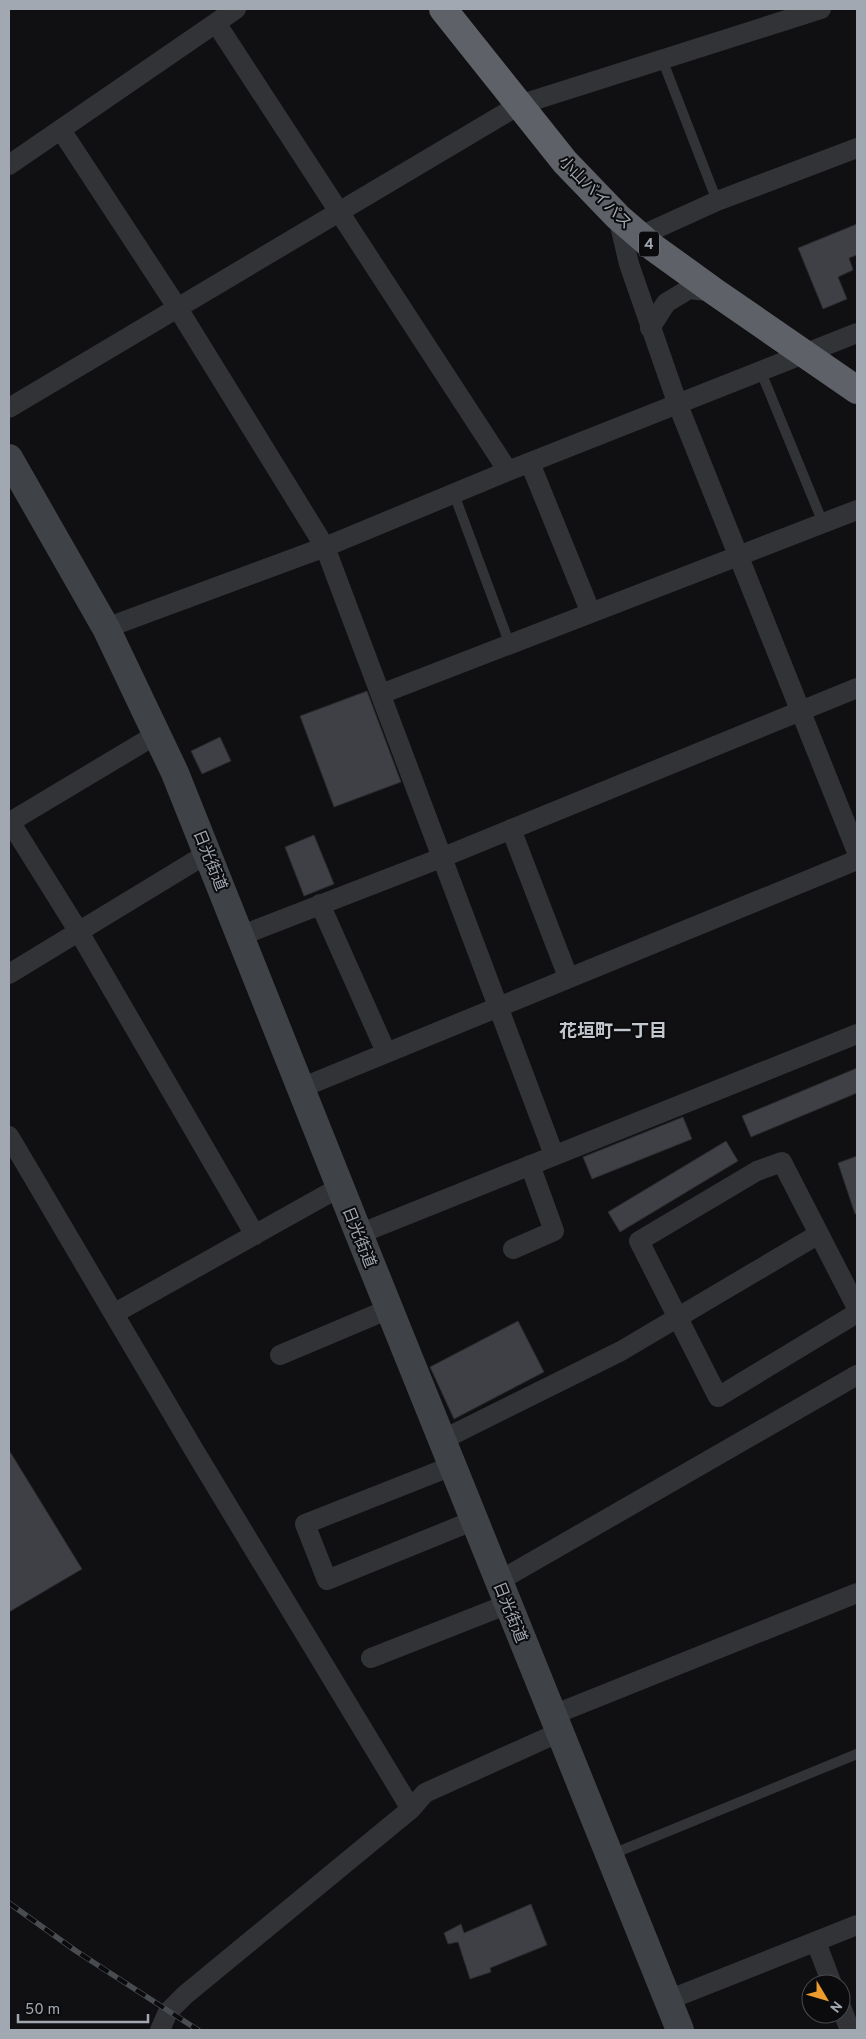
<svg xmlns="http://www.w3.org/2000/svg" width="866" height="2039" font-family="Overpass,'Noto Sans JP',sans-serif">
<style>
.building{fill:#3f4045;stroke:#2a2b2e}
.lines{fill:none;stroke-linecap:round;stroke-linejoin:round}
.lane{stroke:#313336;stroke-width:10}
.street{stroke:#313336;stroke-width:20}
.secondary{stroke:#3f4246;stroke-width:28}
.highway{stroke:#5e6167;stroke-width:28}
.rail-casing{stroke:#484b4f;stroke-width:5.5}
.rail{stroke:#0b0b0d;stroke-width:4;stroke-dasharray:11;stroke-linecap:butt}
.labels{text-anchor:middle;stroke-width:4;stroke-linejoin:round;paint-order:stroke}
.shield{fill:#0b0b0d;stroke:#757980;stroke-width:1}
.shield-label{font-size:15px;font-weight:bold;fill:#a2a8b2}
.street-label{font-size:16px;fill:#a2a8b2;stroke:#0b0b0d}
.neighbourhood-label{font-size:18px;font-weight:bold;fill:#c3c7ce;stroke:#0b0b0d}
</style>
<rect width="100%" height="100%" fill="#101012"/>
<path class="building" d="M857,224V255L849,258L853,270L838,277L847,299L823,309L798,248Z
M367,691L401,782L334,807L300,716Z
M220,737L231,761L202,774L191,751Z
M314,835L334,884L304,896L285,847Z
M857,1068V1093L751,1137L742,1116Z
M683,1117L692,1139L592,1179L583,1157Z
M726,1141L738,1161L620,1232L608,1212Z
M857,1156V1213L855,1214L838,1163Z
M518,1321L544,1372L454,1419L430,1367Z
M9,1450L82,1569L9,1612Z
M531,1904L547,1945L490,1968L491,1972L470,1979L458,1942L448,1944L444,1933L461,1924L464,1933Z"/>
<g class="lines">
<path class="lane" d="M662,59L717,201
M761,372L823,523
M454,494L510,645
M610,1855L857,1754"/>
<path class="street" d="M216,23L508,471
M61,130L177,307L325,547L554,1155
M9,165L236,9
M618,217L629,264L678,405L857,852
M640,236L717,201L857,148
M650,328L666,303L689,289L715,292
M9,408L519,105L821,9
M530,463L591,613
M106,628L325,547L508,471L857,333
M381,694L857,510
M9,820L79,932L255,1235
M10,822L157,734
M511,829L568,977
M320,904L386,1052
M240,936L441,858L857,688
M9,974L208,853
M301,1088L857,860
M9,1136L194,1450L411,1809
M359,1234L857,1034
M513,1249L554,1231L530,1165
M857,1308L782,1162L757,1171L639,1241L718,1397L857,1313
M115,1313L340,1187
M280,1355L389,1309
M442,1440L621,1351L819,1234
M452,1466L305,1524L327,1580L475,1520
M499,1581L857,1375
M371,1658L508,1604
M553,1715L857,1593
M816,1942L832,1984
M668,2000L857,1925
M841,2007L850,2030
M160,2030L168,2012L185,1995L411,1809L425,1793L560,1732"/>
<path class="secondary" d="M9,458L106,628L175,773L359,1234L680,2030"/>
<path class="highway" d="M443,9L565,162L618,217L654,248L715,292L857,390"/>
<defs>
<path id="rail" d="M9,1903L76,1951L198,2030"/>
</defs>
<use href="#rail" class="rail-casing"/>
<use href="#rail" class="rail"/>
</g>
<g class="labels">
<rect class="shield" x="639" y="231.5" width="20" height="25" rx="4"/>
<g class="shield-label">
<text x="649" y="249">4</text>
</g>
<g class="street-label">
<text transform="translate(596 192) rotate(45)" y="6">小山バイパス</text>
<text transform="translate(211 860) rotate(68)" y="6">日光街道</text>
<text transform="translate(360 1237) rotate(68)" y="6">日光街道</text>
<text transform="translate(511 1612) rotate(68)" y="6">日光街道</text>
</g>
<g class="neighbourhood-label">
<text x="613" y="1037">花垣町一丁目</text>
</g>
</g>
<rect width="866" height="2039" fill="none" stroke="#a2a8b2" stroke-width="20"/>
<g transform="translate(826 1999) rotate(128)"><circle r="24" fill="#0b0b0d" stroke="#474a4f"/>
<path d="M0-4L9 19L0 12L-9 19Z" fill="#ec9b2e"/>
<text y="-8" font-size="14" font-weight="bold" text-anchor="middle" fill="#a2a8b2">N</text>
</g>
<path d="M18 2014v8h130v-8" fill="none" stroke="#a2a8b2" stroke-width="2.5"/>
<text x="25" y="2014" font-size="15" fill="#a2a8b2" stroke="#0b0b0d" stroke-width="4" paint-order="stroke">50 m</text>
</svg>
